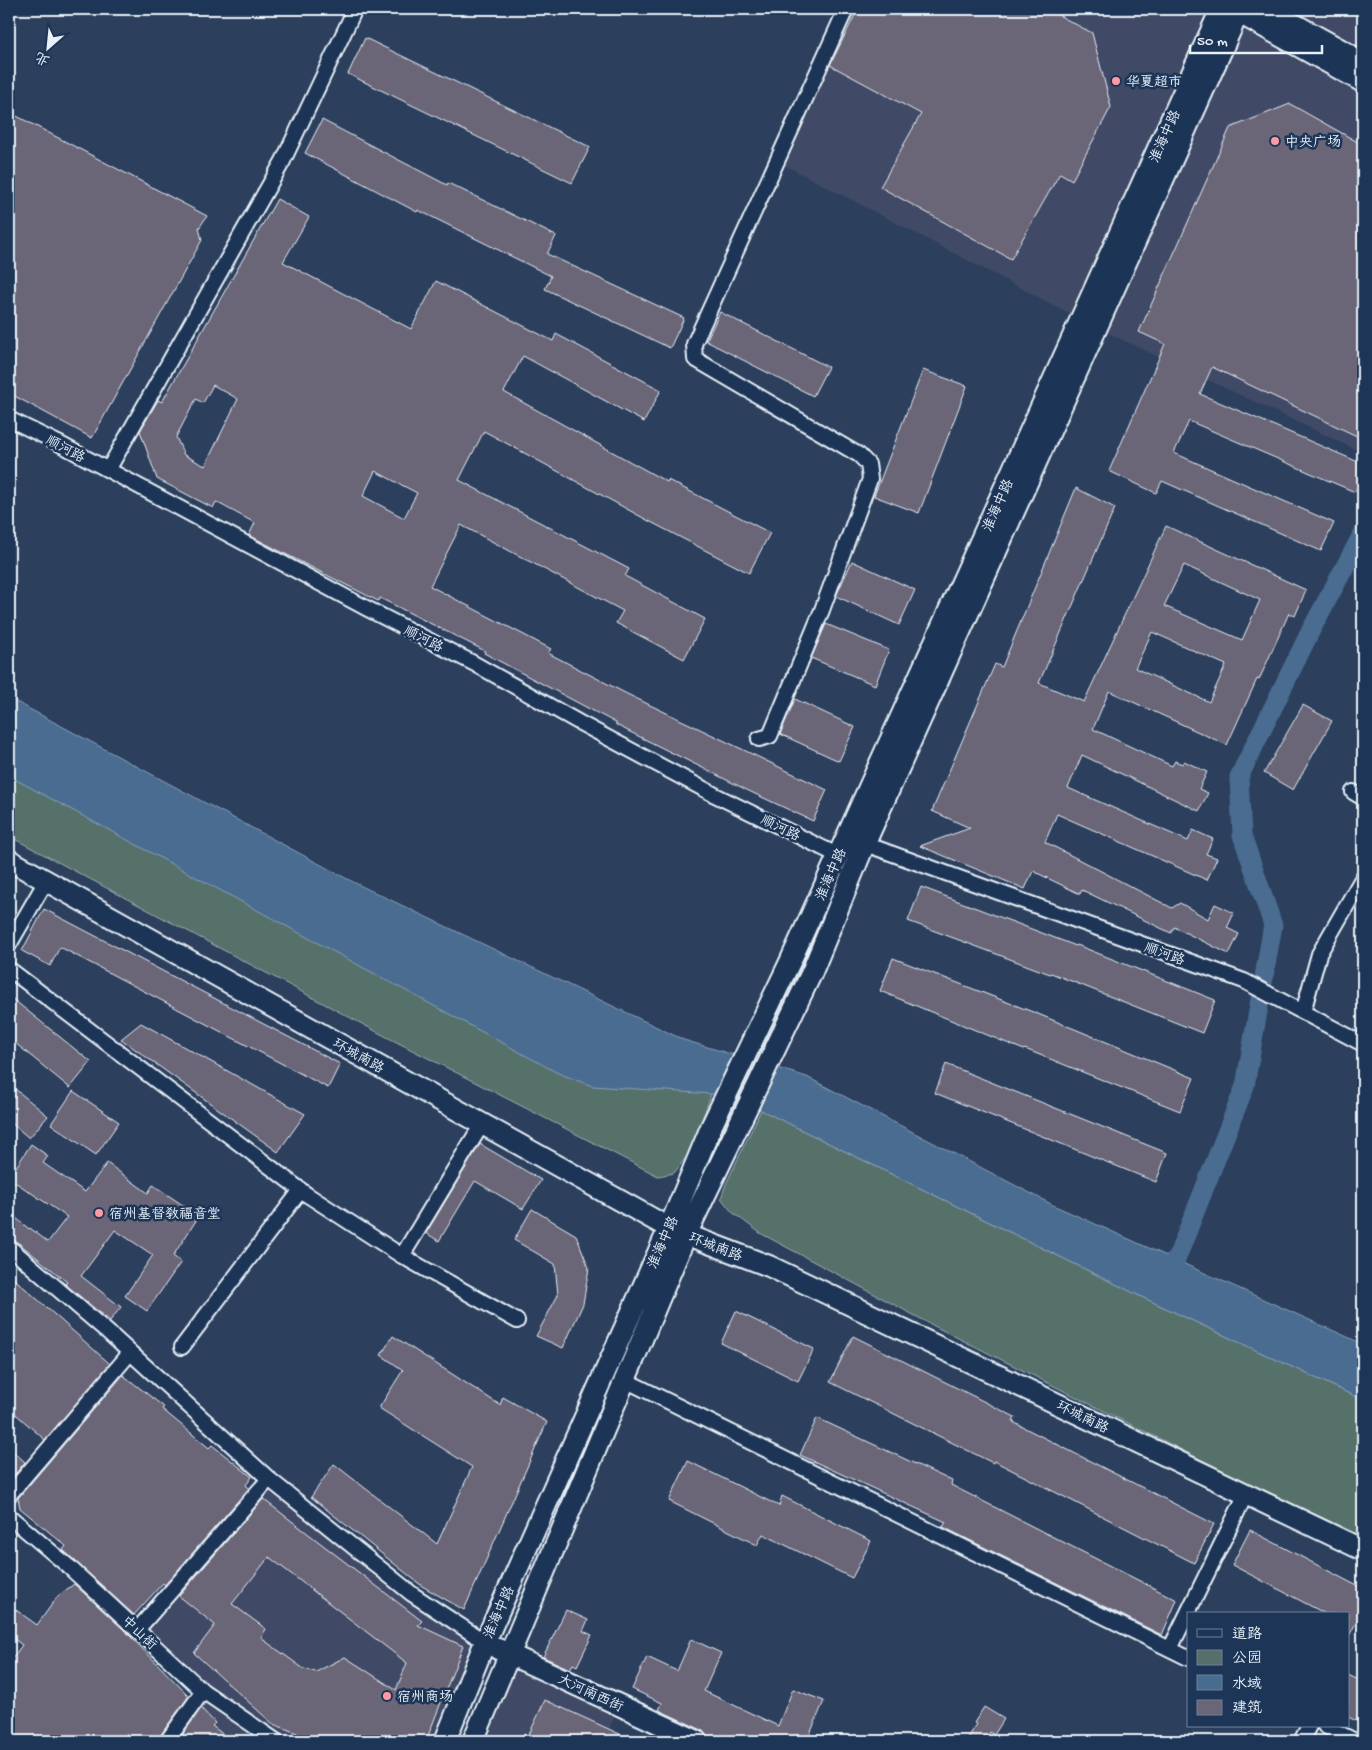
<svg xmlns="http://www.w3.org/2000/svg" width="1372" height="1750" font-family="'Gochi Hand','LXGW WenKai TC',sans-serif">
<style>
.built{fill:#3f4a65}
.green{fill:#566f6b;stroke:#9fb0b2}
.water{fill:#486c90;stroke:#88a1ba}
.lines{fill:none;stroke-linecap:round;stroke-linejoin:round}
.canal{stroke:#486c90;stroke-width:19}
.building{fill:#6a6577;stroke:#e8f1f8;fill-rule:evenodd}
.street-casing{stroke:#e8f1f8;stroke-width:18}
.secondary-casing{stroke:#e8f1f8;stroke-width:24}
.street{stroke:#1d3557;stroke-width:14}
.secondary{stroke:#1d3557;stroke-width:20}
.poi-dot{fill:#ff9aa2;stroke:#1d3557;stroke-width:2}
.labels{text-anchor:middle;stroke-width:5;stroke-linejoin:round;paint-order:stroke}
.poi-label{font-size:14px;fill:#e8f1f8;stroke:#1d3557;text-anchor:start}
.street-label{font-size:14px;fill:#e8f1f8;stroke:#1d3557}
</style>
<rect width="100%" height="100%" fill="#2c3f5d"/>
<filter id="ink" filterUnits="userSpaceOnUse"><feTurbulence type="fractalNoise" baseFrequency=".02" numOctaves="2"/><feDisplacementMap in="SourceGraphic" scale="10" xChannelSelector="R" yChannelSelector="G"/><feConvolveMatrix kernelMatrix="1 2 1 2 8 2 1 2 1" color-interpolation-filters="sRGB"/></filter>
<g filter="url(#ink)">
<path class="built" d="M846,9H1363V453L1097,328L777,161Z
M269,1479L485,1642L445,1741H167L203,1691L137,1630Z
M510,1654L620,1705L604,1741H473Z"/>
<path class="green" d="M9,767L713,1089L691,1151L674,1173L658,1176L379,1033L9,836Z
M761,1110L1144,1298L1363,1400V1537L1222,1470L936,1327L760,1233L732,1212L721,1198L726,1184Z"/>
<path class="water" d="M9,698L355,883L684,1040L807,1077L1053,1205L1363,1344V1400L1144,1298L761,1110L727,1095L592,1086L558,1073L9,776Z"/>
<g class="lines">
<path class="canal" d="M1176,1260L1245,1086L1273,925L1242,835L1239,777L1311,630L1363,533"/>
</g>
<path class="building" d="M858,9H1047L1092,33L1111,107L1072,180L1060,173L1011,259L880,187L921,114L830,65Z
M365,38L590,147L572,183L348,74Z
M1290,104L1363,145V439L1212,367L1200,394L1363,464V472L1355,492L1189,421L1174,453L1334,523L1321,551L1162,481L1156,493L1109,471L1165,344L1139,332L1230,128Z
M9,112L207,216L199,228L202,240L92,438L9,393Z
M322,120L447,185L448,183L556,236L547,254L684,318L670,348L545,289L551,276L418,210L417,212L305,153Z
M277,199L309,217L283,262L411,329L436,281L553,341L556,334L661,390L644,422L523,356L504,392L667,482L668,480L770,533L749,573L647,520L484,431L459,480L629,569L625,576L705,619L684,659L616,623L623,611L461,525L430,586L551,649L548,653L627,694L827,790L813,821L753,793L616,725V723L484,653L485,651L380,598L378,601L303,563L249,535L255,523L216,502L213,508L157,479L140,431L158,400L162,402ZM213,385L238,399L205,466L184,455L176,437L196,399L203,403ZM375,471L417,493L404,518L363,496Z
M720,312L828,367L813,396L706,341Z
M923,370L967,386L919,513L874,496Z
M1076,488L1115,508L1039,683L1084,702L1166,526L1306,590L1295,616L1289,613L1259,680L1257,679L1227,745L1109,691L1093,729L1172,766L1175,761L1182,764L1184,761L1207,772L1199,789L1208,793L1199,811L1082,755L1068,788L1188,841L1193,830L1213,839L1206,854L1217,858L1207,880L1057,814L1045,842L1172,908L1180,903L1208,919L1215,904L1234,913L1227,928L1239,934L1229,954L1174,927L1171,933L1082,890L1080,894L1033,871L1025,889L920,846L970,828L932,811L995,664L1002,667ZM1184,565L1260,600L1242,640L1164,606ZM1152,632L1226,665L1209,702L1135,668Z
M852,561L915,590L899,625L836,596Z
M826,624L889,650L875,685L811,658Z
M795,699L855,727L839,761L780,734Z
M1303,705L1332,721L1293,790L1264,773Z
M921,887L1076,946L1077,945L1215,1000L1202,1033L1051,973L1050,974L908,921Z
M44,909L340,1064L328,1088L60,947L50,966L22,951Z
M893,958L1038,1014L1194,1078L1180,1111L1025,1049L1024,1050L880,991Z
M9,996L91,1062L70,1088L9,1038Z
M141,1023L305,1114L278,1152L121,1039Z
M946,1064L1167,1153L1156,1182L935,1093Z
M9,1084L48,1116L29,1138L9,1121Z
M73,1091L119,1122L96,1155L51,1124Z
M31,1144L48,1156L43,1163L85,1192L107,1163L148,1193L153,1185L199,1216L173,1256L181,1262L147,1311L125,1296L153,1255L115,1230L81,1276L121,1307L110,1321L65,1284L67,1282L15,1240L9,1238V1212L29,1229L30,1228L48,1242L67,1217L9,1178Z
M480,1144L541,1180L523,1209L475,1181L439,1241L426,1233Z
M532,1209L576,1235L589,1268L583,1304L563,1348L536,1336L558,1295L555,1264L514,1240Z
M9,1274L110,1364L45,1440L9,1408Z
M736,1311L814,1349L798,1381L721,1343Z
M393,1336L500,1405L503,1397L547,1422L464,1610L422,1586L311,1497L334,1464L437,1544L472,1467L379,1408L403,1370L381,1355Z
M853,1336L1015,1417L1013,1422L1214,1524L1194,1563L994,1461L993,1463L830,1382Z
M123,1375L164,1407L162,1409L209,1448L212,1445L252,1477L246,1485L249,1488L165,1585L163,1583L134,1615L63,1550L66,1546L20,1508L18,1498Z
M817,1418L952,1481L951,1485L1177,1600L1162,1635L943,1527L946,1522L800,1455Z
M9,1448L25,1462L9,1482Z
M688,1461L779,1506L782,1496L871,1541L852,1578L763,1534L757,1545L669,1501Z
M263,1499L422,1621L418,1625L463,1646L426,1741H299L297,1733L273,1724L194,1653L215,1625L179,1596ZM269,1557L407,1663L396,1690L345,1657L316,1672L304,1669L261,1638L266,1629L232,1604Z
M1250,1530L1363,1589V1609L1348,1638V1614H1326L1232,1565Z
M74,1584L122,1628L189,1696L160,1736L158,1741H9V1663L22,1645L9,1635V1605L37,1625L58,1596Z
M566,1610L588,1620L583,1631L592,1635L577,1666L573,1664L570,1669L543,1657Z
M691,1639L721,1653L704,1691L778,1726L793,1689L824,1701L807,1741H719L707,1736L702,1730L659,1710L662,1703L632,1689L647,1657L677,1671Z
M1348,1675L1363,1682V1724L1348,1717Z
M545,1700L635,1741H526Z
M984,1707L1004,1719L994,1735L990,1732L985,1741H966L977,1724L974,1723Z
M201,1708L215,1723L212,1726L232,1741H178Z"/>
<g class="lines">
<defs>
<path id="street" d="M9,419L58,443L368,609L475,664L580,723L715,795L839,856
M108,470L283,161L355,9
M759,739L770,736L822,610L870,479L868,464L859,455L695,359L694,344L846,9
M1353,792L1363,798
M857,841L1244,981L1363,1044
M9,945L46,881
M9,969L306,1194L402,1256L482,1124
M1303,1012L1319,954L1363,877
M9,1247L110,1334L269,1479L412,1594L485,1642
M402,1256L517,1321
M182,1347L301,1190
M625,1380L1188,1658
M9,1495L130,1353
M9,1516L68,1566L203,1691L276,1741
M137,1630L269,1479
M1170,1649L1246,1494
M1325,1726L1355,1741
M167,1741L203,1691
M1301,1741L1309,1726"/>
<path id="secondary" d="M1232,9L1363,82
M1267,9L1363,62
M9,860L669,1228L769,1266L1363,1550
M498,1649L697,1741
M445,1741L485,1642L669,1228L711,1127L790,962L1221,9
M473,1741L686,1235L812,972L865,843L1240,9"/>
</defs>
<use href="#street" class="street-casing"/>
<use href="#secondary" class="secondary-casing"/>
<use href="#street" class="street"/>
<use href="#secondary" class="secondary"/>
</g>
</g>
<g class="poi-dot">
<circle cx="1116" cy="81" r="5"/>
<circle cx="1275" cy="141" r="5"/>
<circle cx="99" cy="1213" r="5"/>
<circle cx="387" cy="1696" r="5"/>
</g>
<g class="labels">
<g class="poi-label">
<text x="1126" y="86">华夏超市</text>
<text x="1285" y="146">中央广场</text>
<text x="109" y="1218">宿州基督教福音堂</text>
<text x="397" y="1701">宿州商场</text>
</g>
<g class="street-label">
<text transform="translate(1164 136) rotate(-66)" y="5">淮海中路</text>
<text transform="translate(66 448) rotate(28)" y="5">顺河路</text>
<text transform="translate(997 505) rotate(-66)" y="5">淮海中路</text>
<text transform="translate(424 638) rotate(27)" y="5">顺河路</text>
<text transform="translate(781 827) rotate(26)" y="5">顺河路</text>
<text transform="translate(830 874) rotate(-66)" y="5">淮海中路</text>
<text transform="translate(1165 953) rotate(20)" y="5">顺河路</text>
<text transform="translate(359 1055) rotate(29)" y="5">环城南路</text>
<text transform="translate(662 1242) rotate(-66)" y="5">淮海中路</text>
<text transform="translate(716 1246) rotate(21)" y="5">环城南路</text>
<text transform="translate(1083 1416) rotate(26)" y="5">环城南路</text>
<text transform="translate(498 1612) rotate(-66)" y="5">淮海中路</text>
<text transform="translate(140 1632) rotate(43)" y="5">中山街</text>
<text transform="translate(591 1692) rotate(25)" y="5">大河南西街</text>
</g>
</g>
<rect width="1372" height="1750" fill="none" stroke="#1d3557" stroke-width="30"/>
<rect x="15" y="15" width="1342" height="1720" fill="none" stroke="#e8f1f8" stroke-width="2" filter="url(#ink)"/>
<rect x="1187" y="1612" width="162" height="115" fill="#1d3557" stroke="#6e8097"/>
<rect x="1197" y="1629" width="25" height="8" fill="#1d3557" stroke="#6e8097"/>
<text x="1232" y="1638" font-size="15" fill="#e8f1f8">道路</text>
<rect x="1197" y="1650" width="25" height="15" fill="#566f6b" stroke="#6e8097"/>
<text x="1232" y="1662" font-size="15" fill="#e8f1f8">公园</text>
<rect x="1197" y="1675" width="25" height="15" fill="#486c90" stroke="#6e8097"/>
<text x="1232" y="1688" font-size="15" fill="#e8f1f8">水域</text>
<rect x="1197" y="1700" width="25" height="15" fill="#6a6577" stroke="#6e8097"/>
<text x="1232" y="1712" font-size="15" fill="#e8f1f8">建筑</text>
<g transform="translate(48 48) rotate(207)" stroke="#1d3557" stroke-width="4" paint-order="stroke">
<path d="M0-4L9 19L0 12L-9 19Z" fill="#e8f1f8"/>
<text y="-8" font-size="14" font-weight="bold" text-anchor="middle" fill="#e8f1f8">北</text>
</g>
<path d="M1190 45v8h132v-8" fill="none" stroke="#e8f1f8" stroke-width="2.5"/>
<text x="1197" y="45" font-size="15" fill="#e8f1f8" stroke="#1d3557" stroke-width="4" paint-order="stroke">50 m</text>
</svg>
